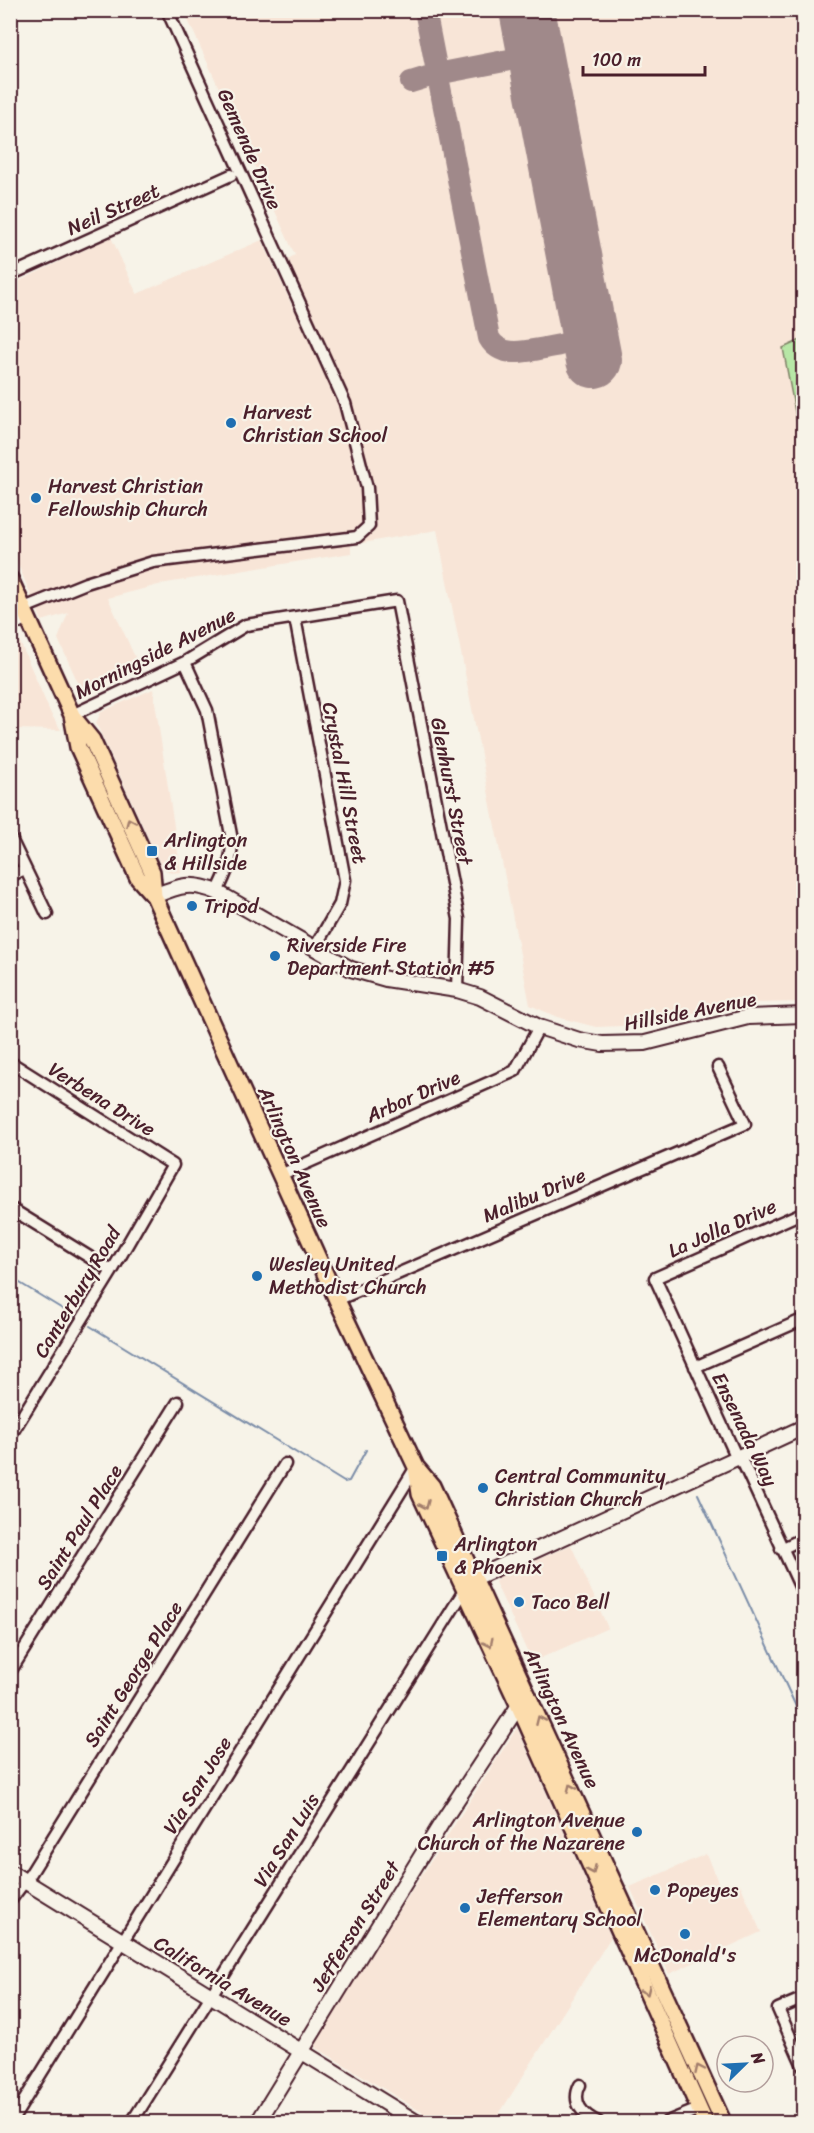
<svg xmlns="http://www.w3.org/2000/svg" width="814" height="2133" font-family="Sriracha,sans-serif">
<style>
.built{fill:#f8e5d7}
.green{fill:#b7e7a6;stroke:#808368;stroke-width:1.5}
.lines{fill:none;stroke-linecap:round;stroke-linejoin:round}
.stream{stroke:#7b8da8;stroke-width:2}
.taxiway{stroke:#a0898a;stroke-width:22}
.runway{stroke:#a0898a;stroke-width:56}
.street-casing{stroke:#4a1f2b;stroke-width:15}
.secondary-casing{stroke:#4a1f2b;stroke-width:18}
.primary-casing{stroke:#4a1f2b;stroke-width:20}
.street{stroke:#f7f3e8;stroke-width:10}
.secondary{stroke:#f7f3e8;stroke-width:14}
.primary{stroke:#fcdcac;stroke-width:15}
.oneway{stroke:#a37e6c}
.poi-dot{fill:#1f6fb2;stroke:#f7f3e8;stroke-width:2}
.labels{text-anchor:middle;stroke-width:4.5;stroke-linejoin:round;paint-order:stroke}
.street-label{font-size:20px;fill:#4a1f2b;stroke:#f7f3e8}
.poi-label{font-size:20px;fill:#4a1f2b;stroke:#f7f3e8;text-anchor:start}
</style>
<rect width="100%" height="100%" fill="#f7f3e8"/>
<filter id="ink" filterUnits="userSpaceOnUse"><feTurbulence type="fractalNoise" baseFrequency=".0167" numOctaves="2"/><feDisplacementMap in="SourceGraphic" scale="12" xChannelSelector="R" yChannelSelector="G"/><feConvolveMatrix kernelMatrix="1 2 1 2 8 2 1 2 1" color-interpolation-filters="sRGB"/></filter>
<g filter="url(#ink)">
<path class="built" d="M184,11H803V339L783,349L804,455L803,1002L751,1003L623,1026L596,1027L557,1017L530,1005L437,530L351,545V553L166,583L108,598L140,668L86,692L80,687L58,639L68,613L42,621L11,548V285L111,237L137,294L262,240L294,310L308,305L288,259L295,255Z
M11,639H16L20,642L51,714L61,730L11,729Z
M153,689L181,872L171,873L162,868L96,723L101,712Z
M571,1545L608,1628L532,1662L495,1582L499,1577Z
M517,1728L611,1937L494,2122H438L312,2045Z
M706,1854L722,1891L740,1884L761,1932L669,1974L630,1887Z"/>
<path class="green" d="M803,339V455L783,348Z"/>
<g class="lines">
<path class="stream" d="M10,1277L74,1316
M90,1326L344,1482L349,1481L366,1450
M698,1494L804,1724"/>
<path class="taxiway" d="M425,10L489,338C501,359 526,351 545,348C553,346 562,346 568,342C576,337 581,327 587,320
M411,82L437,74L535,55"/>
<path class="runway" d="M527,10L594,360"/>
<defs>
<path id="street" d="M10,275L231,175
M24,608L86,583L153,562L357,537L369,526L367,488L345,403L167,10
M295,618L345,880L340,904L314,949
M185,662L207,710L232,840C232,860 226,875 217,892
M72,715L185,662L246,625L397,601L459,919L457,990
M10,837L47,914
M10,876L25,869
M10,1062L173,1165L112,1271L10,1436
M280,1175L515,1071L539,1027
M10,1208L112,1271
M804,1212L655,1278L736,1456L744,1465L804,1595
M337,1300L745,1124L718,1067
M695,1367L804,1319
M781,1549L804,1538
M10,1672L178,1402
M10,1901L31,1873L285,1464
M804,1998L778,2009L804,2068
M580,2085C571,2103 583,2115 598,2122
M11,2122L416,1467
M132,2122L467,1586
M667,2122L699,2109"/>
<path id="secondary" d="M10,605L24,608L19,620L10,625
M154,896C179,886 190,881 217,892L351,969L386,979L457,990L480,997L539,1027L579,1040L602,1044L645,1043L748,1017L804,1015
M473,1579L804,1427
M10,1872L416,2122
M258,2122L441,1824L523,1699"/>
<path id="primary" d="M10,579L72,715L78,747L138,878L154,896L337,1300L416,1467L432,1486L723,2122
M74,718L92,740L152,872L154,896
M416,1467L420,1494L519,1706L705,2122"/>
</defs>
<use href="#street" class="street-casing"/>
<use href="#secondary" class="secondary-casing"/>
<use href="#primary" class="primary-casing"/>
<use href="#street" class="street"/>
<use href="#secondary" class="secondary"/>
<use href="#primary" class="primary"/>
</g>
<defs><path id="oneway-chevron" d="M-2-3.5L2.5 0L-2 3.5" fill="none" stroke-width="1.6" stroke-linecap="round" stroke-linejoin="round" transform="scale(1.5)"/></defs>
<g class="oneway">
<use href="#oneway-chevron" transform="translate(130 822) rotate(-114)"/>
<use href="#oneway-chevron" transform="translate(425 1505) rotate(66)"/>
<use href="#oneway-chevron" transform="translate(489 1643) rotate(64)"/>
<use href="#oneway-chevron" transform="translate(540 1720) rotate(-114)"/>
<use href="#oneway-chevron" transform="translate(571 1788) rotate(-114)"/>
<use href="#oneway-chevron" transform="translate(592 1870) rotate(66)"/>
<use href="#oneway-chevron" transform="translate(646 1991) rotate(66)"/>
<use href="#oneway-chevron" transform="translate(699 2069) rotate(-115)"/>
</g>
</g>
<g class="poi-dot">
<circle cx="231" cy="423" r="6"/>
<circle cx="36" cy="498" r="6"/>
<rect x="146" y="845" width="12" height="12" rx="3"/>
<circle cx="192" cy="906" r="6"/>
<circle cx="275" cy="956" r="6"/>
<circle cx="257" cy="1276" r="6"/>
<circle cx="483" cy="1488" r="6"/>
<rect x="436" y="1550" width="12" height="12" rx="3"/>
<circle cx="519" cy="1602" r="6"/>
<circle cx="637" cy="1832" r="6"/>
<circle cx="655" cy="1890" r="6"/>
<circle cx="465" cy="1908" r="6"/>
<circle cx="685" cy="1934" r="6"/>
</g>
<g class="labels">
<g class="street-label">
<text transform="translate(250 149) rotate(66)" y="7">Gemende Drive</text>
<text transform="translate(113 209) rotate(-24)" y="7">Neil Street</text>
<text transform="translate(155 653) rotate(-27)" y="7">Morningside Avenue</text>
<text transform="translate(345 783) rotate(79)" y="7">Crystal Hill Street</text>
<text transform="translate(452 791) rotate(79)" y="7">Glenhurst Street</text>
<text transform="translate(690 1011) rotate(-11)" y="7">Hillside Avenue</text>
<text transform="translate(413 1096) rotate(-24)" y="7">Arbor Drive</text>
<text transform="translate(102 1099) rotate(32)" y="7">Verbena Drive</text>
<text transform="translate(295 1157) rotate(66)" y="7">Arlington Avenue</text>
<text transform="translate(534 1195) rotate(-23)" y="7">Malibu Drive</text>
<text transform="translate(722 1228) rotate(-24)" y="7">La Jolla Drive</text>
<text transform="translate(77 1292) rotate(-59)" y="7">Canterbury Road</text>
<text transform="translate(745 1429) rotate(64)" y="7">Ensenada Way</text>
<text transform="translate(79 1527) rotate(-58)" y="7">Saint Paul Place</text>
<text transform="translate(133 1674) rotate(-58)" y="7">Saint George Place</text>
<text transform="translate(562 1718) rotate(65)" y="7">Arlington Avenue</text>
<text transform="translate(197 1785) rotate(-58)" y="7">Via San Jose</text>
<text transform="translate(286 1840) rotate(-58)" y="7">Via San Luis</text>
<text transform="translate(355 1926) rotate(-58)" y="7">Jefferson Street</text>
<text transform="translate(223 1981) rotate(31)" y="7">California Avenue</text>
</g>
<g class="poi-label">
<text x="243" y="419">Harvest<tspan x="243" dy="23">Christian School</tspan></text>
<text x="48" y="493">Harvest Christian<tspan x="48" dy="23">Fellowship Church</tspan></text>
<text x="164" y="847">Arlington<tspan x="164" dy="23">&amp; Hillside</tspan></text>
<text x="204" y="913">Tripod</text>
<text x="287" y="952">Riverside Fire<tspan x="287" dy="23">Department Station #5</tspan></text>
<text x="269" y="1271">Wesley United<tspan x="269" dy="23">Methodist Church</tspan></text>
<text x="495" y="1483">Central Community<tspan x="495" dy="23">Christian Church</tspan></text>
<text x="454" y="1551">Arlington<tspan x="454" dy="23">&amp; Phoenix</tspan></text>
<text x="531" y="1609">Taco Bell</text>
<text x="625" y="1827" text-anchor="end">Arlington Avenue<tspan x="625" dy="23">Church of the Nazarene</tspan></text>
<text x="667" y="1897">Popeyes</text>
<text x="477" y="1903">Jefferson<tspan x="477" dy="23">Elementary School</tspan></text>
<text x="685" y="1962" text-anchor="middle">McDonald's</text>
</g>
</g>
<rect width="814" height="2133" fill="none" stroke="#f7f3e8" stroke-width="36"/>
<rect x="18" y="18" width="778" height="2097" fill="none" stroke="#4a1f2b" stroke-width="2" filter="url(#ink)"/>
<g transform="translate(745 2064) rotate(66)"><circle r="28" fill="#f7f3e8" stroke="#b29e9c" stroke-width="1.5"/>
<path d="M0-4.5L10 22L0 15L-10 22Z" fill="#1f6fb2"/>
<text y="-9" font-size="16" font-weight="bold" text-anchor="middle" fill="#4a1f2b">N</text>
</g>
<path d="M583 66v9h122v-9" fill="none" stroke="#4a1f2b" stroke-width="3"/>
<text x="592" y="66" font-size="18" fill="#4a1f2b" stroke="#f7f3e8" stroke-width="4.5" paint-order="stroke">100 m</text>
</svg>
